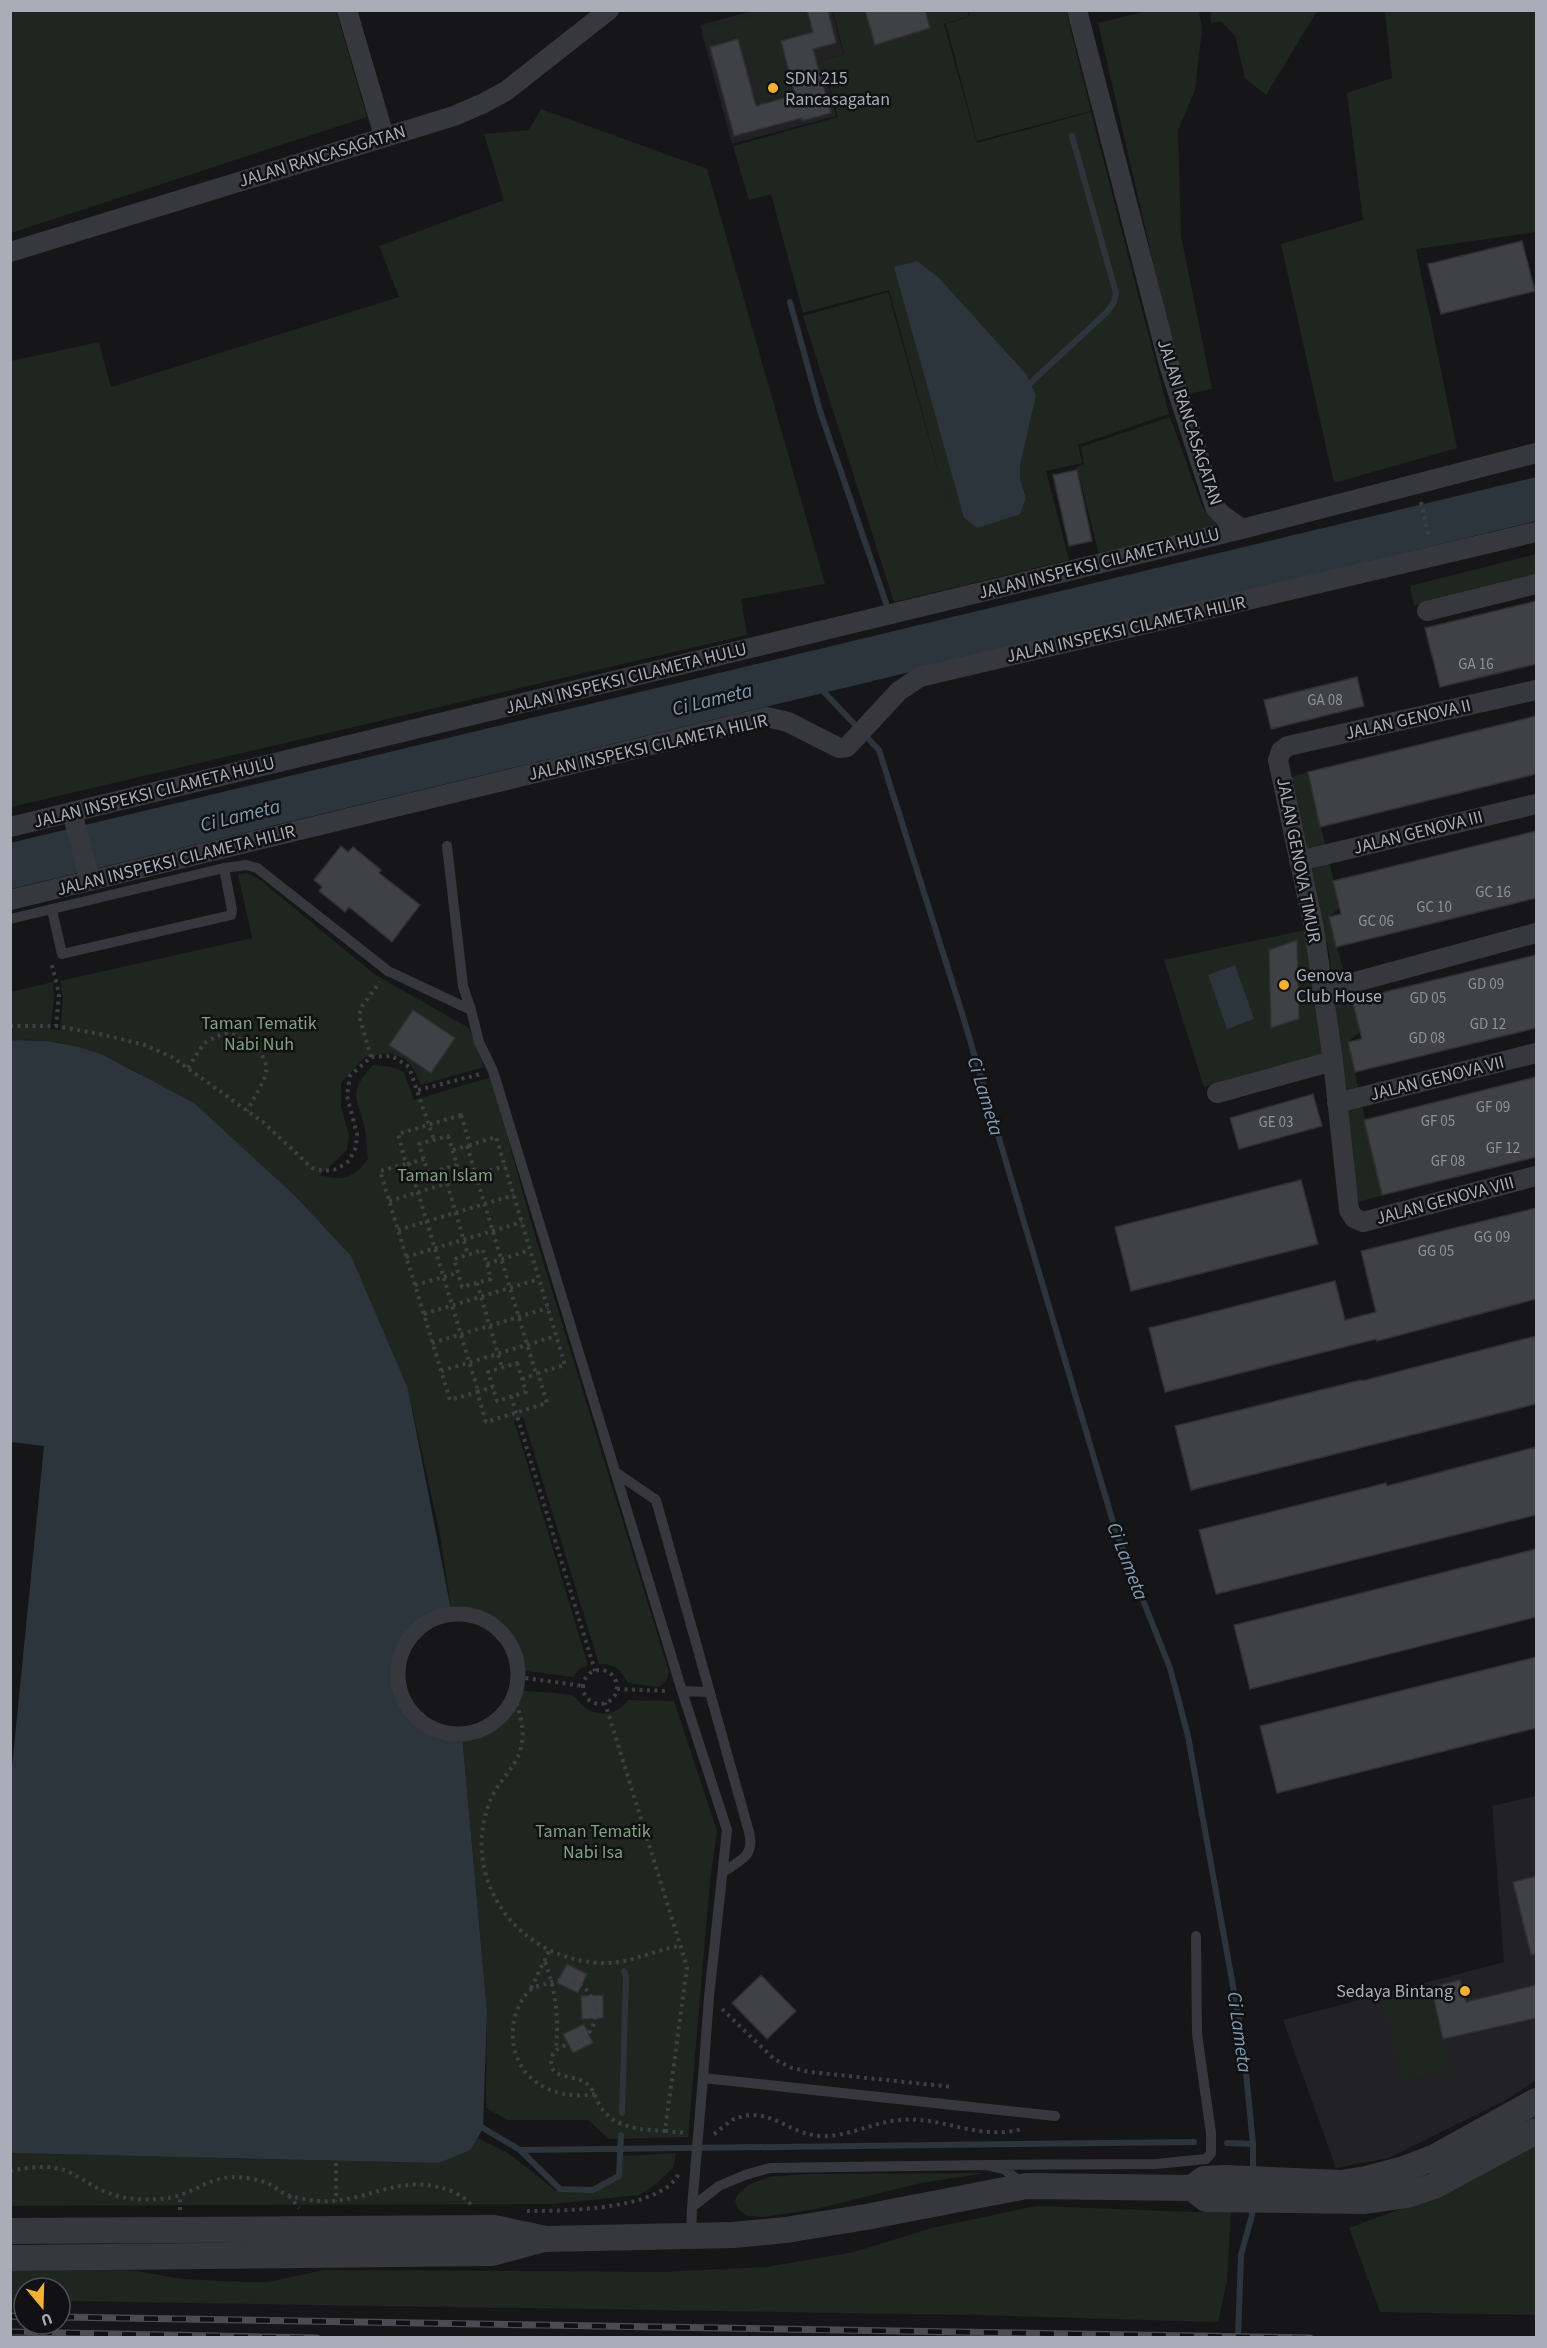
<svg xmlns="http://www.w3.org/2000/svg" width="1547" height="2348" font-family="'Source Sans 3',sans-serif">
<style>
.built{fill:#222225}
.green{fill:#1e261f}
.water{fill:#2c353c}
.lines{fill:none;stroke-linecap:round;stroke-linejoin:round}
.stream{stroke:#2c353c;stroke-width:6}
.building{fill:#404145;stroke:#303034;stroke-width:1.5}
.path{stroke:#3d3f44;stroke-width:4;stroke-dasharray:3 4.5;stroke-linecap:butt}
.service{stroke:#37383d;stroke-width:10}
.pedestrian{stroke:#37383d;stroke-width:15}
.minor{stroke:#37383d;stroke-width:20}
.tertiary{stroke:#37383d;stroke-width:26}
.rail-casing{stroke:#4a4c52;stroke-width:7}
.rail{stroke:#111113;stroke-width:4.5;stroke-dasharray:14;stroke-linecap:butt}
.poi-dot{fill:#f2b134;stroke:#111113;stroke-width:2}
.labels{text-anchor:middle;stroke-width:5;stroke-linejoin:round;paint-order:stroke}
.number-label{font-size:15px;fill:#8e929b}
.poi-label{font-size:18px;fill:#a8adb8;stroke:#111113;text-anchor:start}
.street-label{font-size:18px;fill:#a8adb8;stroke:#111113}
.park-label{font-size:18px;fill:#7fa381;stroke:#111113}
.water-label{font-size:20px;font-style:italic;fill:#7f9bb3;stroke:#111113}
</style>
<rect width="100%" height="100%" fill="#161618"/>
<path class="built" d="M752,11H832L843,54L822,60L836,116L732,144L700,25Z
M1536,1796V2080L1506,2100L1389,2158L1336,2168L1283,2020L1504,1962L1492,1806Z"/>
<path class="green" d="M777,10L804,11L809,31L779,39L793,94L761,102L747,47L741,48L738,37L708,45L704,29Z
M10,11H336L367,117L11,233Z
M833,11H967L969,16L944,24L977,143L1091,112L1169,414L1078,445L1082,463L1046,471L1069,560L894,602L803,316L888,292L949,510L889,290L803,313L771,194L749,200L733,146L838,117L822,60L844,54Z
M969,11H1066L1091,111L977,141L946,24L970,16Z
M1148,11H1199L1202,29L1195,90L1178,130L1181,236L1212,389L1187,394L1178,371L1098,23Z
M1210,11V10L1317,11L1266,95L1245,78L1235,36L1221,21L1211,23Z
M1385,11H1536V232L1416,249L1457,448L1334,483L1281,244L1363,220L1347,93L1392,78Z
M541,109L707,169L825,584L741,599L747,635L11,807V361L99,342L111,387L399,297L379,246L504,200L484,134L529,130Z
M1170,417L1203,509L1221,524L1099,555L1077,467L1084,465L1081,447Z
M1536,554V577L1414,606L1410,586Z
M1308,772L1340,907L1329,917L1360,1032L1348,1042L1382,1195L1359,1202L1352,1179L1330,957L1290,778Z
M247,873L259,879L374,974L469,1028L484,1067L421,1085L413,1068L405,1059L390,1053L365,1057L341,1083V1106L349,1135L347,1150L320,1175C344,1181 353,1179 368,1159C366,1149 367,1139 365,1130C358,1096 346,1095 373,1065L392,1067L404,1072L414,1100L491,1077L531,1222L669,1672L666,1682L659,1687L628,1683C622,1670 614,1663 599,1664L523,1417L514,1420L588,1665L579,1669L573,1677L518,1670C516,1635 485,1614 452,1615L440,1534L408,1389L139,1073C99,1053 56,1035 11,1041L10,992L53,982L54,1000L50,1029L60,1030L63,998L60,981L252,938L238,874Z
M1310,929L1323,1055L1204,1087L1164,960Z
M516,1690C530,1692 561,1692 573,1696C577,1698 580,1703 583,1706C597,1717 618,1716 628,1700L674,1701L717,1831L710,1881L688,2137L609,2139L588,2120H508L486,2108L487,2012L462,1734C490,1727 505,1717 516,1690Z
M1431,1987L1450,2070L1403,2081L1384,1998Z
M478,2138L508,2153L556,2191L593,2192L620,2179L623,2156L676,2153L673,2168L656,2184L639,2195L553,2204L11,2206V2153L439,2163L471,2150Z
M1536,2144V2315L1380,2312L1349,2228L1409,2206Z
M986,2173L921,2183L816,2209L764,2217L748,2216L739,2210L735,2201L738,2194L748,2185L769,2177L805,2174Z
M1036,2206L1196,2212L1231,2209L1227,2282L1218,2322L976,2315L60,2301V2288H24V2301H11V2271L117,2270L137,2271L182,2279L244,2282H268L324,2270L665,2272L766,2267L854,2252L932,2228Z"/>
<path class="water" d="M917,261L938,277L1026,374L1036,395L1020,465V480L1026,498L1020,514L977,528L964,518L894,267Z
M1536,477V521L11,889L10,843Z
M1235,965L1254,1019L1227,1029L1208,975Z
M17,1040L48,1041L79,1047L103,1055L194,1103L295,1196L351,1256L408,1389L452,1615C412,1622 385,1664 405,1702C410,1711 417,1720 427,1725C438,1732 450,1733 462,1734L487,2012L483,2128L471,2150L439,2163L11,2153L10,1787L44,1446L11,1442L10,1041Z"/>
<g class="lines">
<path class="stream" d="M790,302L820,411L886,603
M1023,387L1027,386L1107,312L1114,302L1116,293L1072,136
M817,689L822,690L879,750L961,1010L1116,1532L1170,1668L1188,1736L1243,2042L1253,2144V2174
M622,2113L626,1977L624,1971
M483,2128L520,2150L1194,2142
M1227,2143L1253,2144
M520,2150L560,2189L593,2190L619,2176L621,2135
M1238,2338L1241,2255L1252,2215V2205"/>
</g>
<path class="building" d="M807,10H828L836,43L813,49L831,113L802,121V118L734,136L710,47L738,39L756,106L795,95L781,41L813,32Z
M865,10H925L930,28L875,45Z
M1522,241L1535,291L1441,314L1428,264Z
M1077,470L1092,541L1069,546L1053,475Z
M1536,601V664L1440,687L1425,628Z
M1357,677L1364,706L1271,729L1264,700Z
M1536,716V774L1320,827L1308,772Z
M1536,831V898L1336,947L1329,917L1341,914L1333,881Z
M341,846L348,852L353,847L381,870L379,873L420,905L392,942L349,907L345,912L319,891L322,887L314,880Z
M1297,940L1299,1019L1271,1028L1269,950Z
M1536,955V1028L1355,1072L1348,1042L1362,1039L1352,1000Z
M413,1010L455,1038L431,1073L389,1045Z
M1536,1077V1157L1382,1195L1364,1120Z
M1313,1094L1322,1126L1239,1149L1230,1118Z
M1301,1180L1318,1244L1131,1291L1115,1227Z
M1536,1208V1299L1377,1341L1376,1339L1165,1392L1149,1328L1335,1281L1345,1320L1376,1312L1361,1251Z
M1536,1336V1404L1191,1490L1175,1426L1361,1380L1362,1381Z
M1536,1447V1515L1216,1594L1199,1530L1386,1483L1387,1486Z
M1536,1549V1617L1250,1689L1234,1625Z
M1536,1657V1728L1277,1793L1260,1726Z
M1536,1876V1954L1531,1955L1513,1882Z
M567,1964L587,1974L578,1993L557,1983Z
M761,1975L796,2011L767,2039L732,2003Z
M1460,1980L1466,2002L1536,1985V2018L1443,2039L1431,1987Z
M603,1995V2018L582,2019L581,1996Z
M584,2024L593,2043L573,2053L563,2034Z"/>
<g class="lines">
<path class="path" d="M1421,502L1429,538
M52,965L59,994L56,1026
M10,1026H56L100,1034L145,1045L172,1057L263,1122L312,1168L325,1171L337,1169L349,1161L356,1147L357,1134L347,1096L350,1076L371,1057L392,1056L409,1067L434,1140
M371,1057L359,1015L362,1006L380,982
M188,1068L204,1043L222,1034H232L261,1052L267,1068L264,1080L247,1111
M418,1090L481,1074
M461,1115L470,1145L496,1137L565,1365L538,1373L547,1403L486,1422L477,1392L450,1400L380,1171L406,1164L398,1134Z
M448,1136L457,1165L428,1173L419,1144Z
M467,1146L536,1374
M453,1150L469,1145
M409,1163L478,1391
M407,1164L424,1159
M443,1169L468,1255
M389,1201L505,1166
M398,1230L514,1195
M483,1250L491,1279L462,1287L454,1259Z
M406,1257L522,1222
M487,1264L530,1250
M477,1283L502,1368
M415,1285L458,1273
M424,1314L539,1279
M432,1343L548,1308
M517,1363L526,1392L497,1401L488,1372Z
M441,1371L556,1336
M522,1379L537,1374
M477,1392L493,1387
M511,1396L595,1671
M583 1687a17 17 0 1 1 34 0a17 17 0 1 1-34 0Z
M518,1677L583,1686
M617,1689L667,1691
M514,1696C522,1719 528,1740 515,1762C507,1775 496,1786 490,1801C459,1880 518,1959 600,1963C628,1965 653,1950 680,1946
M545,1962C556,1992 559,2018 556,2050
M531,1988L549,1951
M722,2009L774,2059L792,2068L810,2072L953,2087
M595,2094C551,2102 509,2076 513,2028C514,2015 520,2000 529,1991C533,1987 541,1985 546,1984C556,1980 567,1978 577,1983C597,1992 602,2022 585,2037C576,2045 555,2044 552,2057C546,2081 575,2074 586,2083C594,2089 595,2098 600,2106C615,2129 640,2129 665,2131L687,1967L605,1703
M665,2131L685,2133
M714,2134C720,2130 726,2124 732,2120C770,2103 787,2136 824,2136C850,2136 874,2122 900,2120C944,2116 977,2141 1022,2129
M336,2163V2201
M10,2171C30,2167 50,2164 69,2172C94,2185 104,2196 135,2199C150,2200 166,2200 180,2195C198,2189 212,2178 232,2177C243,2177 256,2179 267,2183C274,2186 280,2192 287,2195C296,2198 309,2200 318,2201C369,2204 398,2171 451,2191C460,2195 468,2199 472,2207
M289,2196L299,2208
M180,2210V2196
M527,2211C564,2211 663,2210 679,2173"/>
<path class="service" d="M447,846L463,986L471,1010
M52,910L62,954L227,916L231,915L232,910L224,868
M10,919L224,868L246,865L257,868L388,971L471,1010L479,1042L493,1071L682,1691L727,1830L709,1997L703,2078L1055,2116
M615,1472L656,1500L749,1832C755,1856 741,1860 723,1872
M682,1691L710,1692
M986,2165L1156,2164L1206,2159L1211,2153V2133L1197,2034L1196,1936
M692,2207L719,2186L745,2175L770,2168L986,2165L1004,2169L1023,2184
M691,2236L692,2207L703,2078"/>
<path class="pedestrian" d="M398 1674a60 60 0 1 1 120 0a60 60 0 1 1-120 0Z"/>
<path class="minor" d="M347,10L384,136
M1077,10L1169,365L1215,507L1222,515L1242,529
M10,252L454,116L484,103L506,91L609,10
M1427,611L1536,584
M1536,690L1288,746L1281,751L1278,760L1314,928L1333,1061L1349,1210L1354,1218L1363,1222L1536,1176
M72,812L90,881
M10,827L1242,529L1536,453
M1299,861L1536,804
M10,900L767,717L788,722L839,748L847,747L899,691L920,677L1536,532
M1322,991L1536,933
M1217,1093L1333,1061
M1337,1103L1536,1053"/>
<path class="tertiary" d="M1192,2188L1206,2199L1365,2201L1407,2195L1434,2186L1536,2131
M10,2231L494,2228L546,2239L733,2235L786,2230L866,2217L1026,2186L1192,2188L1204,2179L1226,2178L1341,2183L1366,2179L1404,2169L1433,2158L1536,2101
M10,2258L492,2253L540,2240"/>
<defs>
<path id="rail" d="M10,2316L24,2317
M60,2317L1310,2338
M10,2332L317,2338"/>
</defs>
<use href="#rail" class="rail-casing"/>
<use href="#rail" class="rail"/>
</g>
<g class="poi-dot">
<circle cx="773" cy="88" r="6"/>
<circle cx="1284" cy="985" r="6"/>
<circle cx="1465" cy="1991" r="6"/>
</g>
<g class="labels">
<g class="number-label">
<text x="1476" y="669">GA 16</text>
<text x="1325" y="705">GA 08</text>
<text x="1493" y="897">GC 16</text>
<text x="1434" y="912">GC 10</text>
<text x="1376" y="926">GC 06</text>
<text x="1486" y="989">GD 09</text>
<text x="1428" y="1003">GD 05</text>
<text x="1488" y="1029">GD 12</text>
<text x="1427" y="1043">GD 08</text>
<text x="1493" y="1112">GF 09</text>
<text x="1438" y="1126">GF 05</text>
<text x="1276" y="1127">GE 03</text>
<text x="1503" y="1153">GF 12</text>
<text x="1448" y="1166">GF 08</text>
<text x="1492" y="1242">GG 09</text>
<text x="1436" y="1256">GG 05</text>
</g>
<g class="poi-label">
<text x="785" y="84">SDN 215<tspan x="785" dy="21">Rancasagatan</tspan></text>
<text x="1296" y="981">Genova<tspan x="1296" dy="21">Club House</tspan></text>
<text x="1453" y="1997" text-anchor="end">Sedaya Bintang</text>
</g>
<g class="street-label">
<text transform="translate(322 156) rotate(-17)" y="6">JALAN RANCASAGATAN</text>
<text transform="translate(1190 422) rotate(72)" y="6">JALAN RANCASAGATAN</text>
<text transform="translate(1099 563) rotate(-14)" y="6">JALAN INSPEKSI CILAMETA HULU</text>
<text transform="translate(1126 629) rotate(-13)" y="6">JALAN INSPEKSI CILAMETA HILIR</text>
<text transform="translate(626 678) rotate(-14)" y="6">JALAN INSPEKSI CILAMETA HULU</text>
<text transform="translate(1408 719) rotate(-13)" y="6">JALAN GENOVA II</text>
<text transform="translate(648 747) rotate(-13)" y="6">JALAN INSPEKSI CILAMETA HILIR</text>
<text transform="translate(154 792) rotate(-14)" y="6">JALAN INSPEKSI CILAMETA HULU</text>
<text transform="translate(1418 832) rotate(-14)" y="6">JALAN GENOVA III</text>
<text transform="translate(176 860) rotate(-14)" y="6">JALAN INSPEKSI CILAMETA HILIR</text>
<text transform="translate(1299 860) rotate(79)" y="6">JALAN GENOVA TIMUR</text>
<text transform="translate(1437 1078) rotate(-14)" y="6">JALAN GENOVA VII</text>
<text transform="translate(1445 1200) rotate(-15)" y="6">JALAN GENOVA VIII</text>
</g>
<g class="park-label">
<text x="259" y="1029">Taman Tematik<tspan x="259" dy="21">Nabi Nuh</tspan></text>
<text x="445" y="1181">Taman Islam</text>
<text x="593" y="1837">Taman Tematik<tspan x="593" dy="21">Nabi Isa</tspan></text>
</g>
<g class="water-label">
<text transform="translate(712 699) rotate(-14)" y="7">Ci Lameta</text>
<text transform="translate(240 815) rotate(-14)" y="7">Ci Lameta</text>
<text transform="translate(986 1096) rotate(73)" y="7">Ci Lameta</text>
<text transform="translate(1128 1561) rotate(69)" y="7">Ci Lameta</text>
<text transform="translate(1240 2032) rotate(82)" y="7">Ci Lameta</text>
</g>
</g>
<rect width="1547" height="2348" fill="none" stroke="#a8adb8" stroke-width="24"/>
<g transform="translate(42 2306) rotate(161)"><circle r="28" fill="#111113" stroke="#4d4f55" stroke-width="1.5"/>
<path d="M0-4.5L10 22L0 15L-10 22Z" fill="#f2b134"/>
<text y="-9" font-size="16" font-weight="bold" text-anchor="middle" fill="#a8adb8">U</text>
</g>
</svg>
